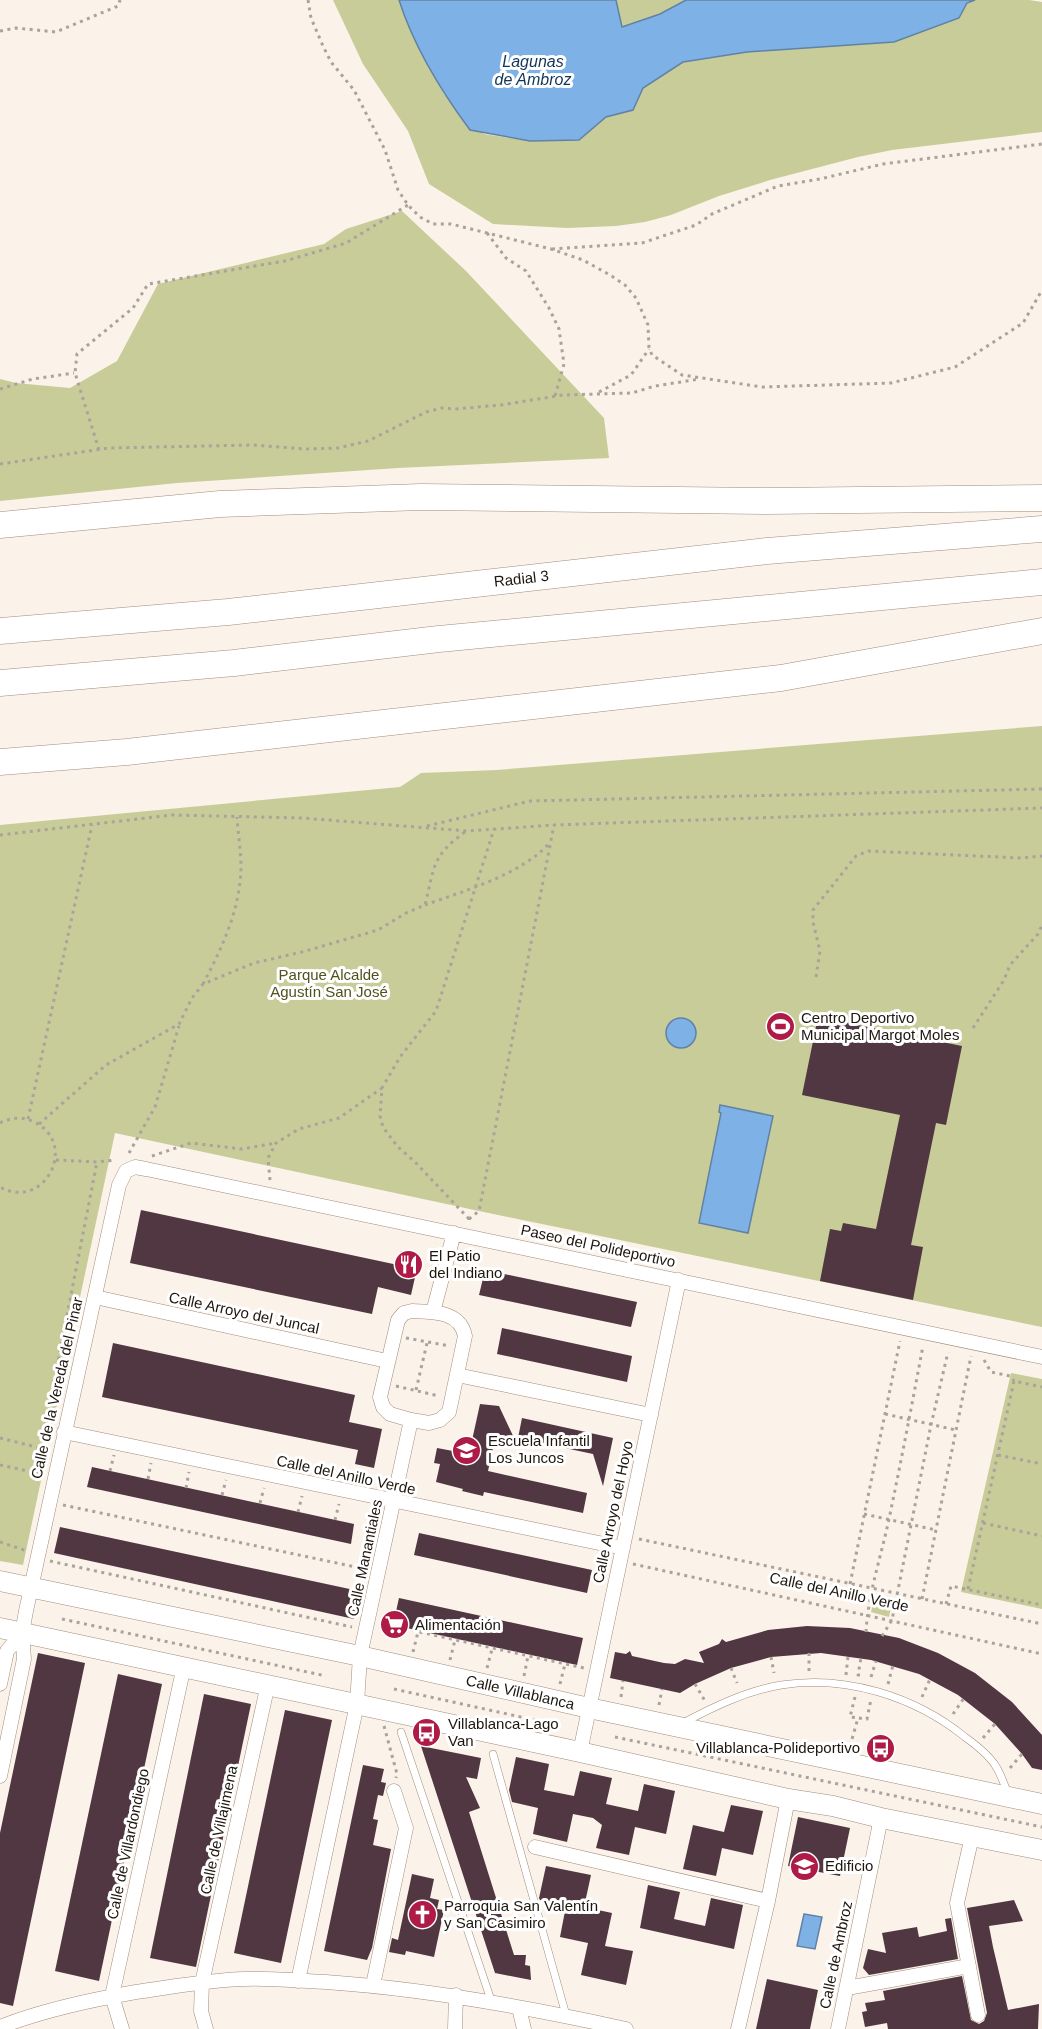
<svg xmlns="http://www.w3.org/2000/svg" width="1042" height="2029" font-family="Helvetica,sans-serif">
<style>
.green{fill:#c8cc99}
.water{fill:#7eb1e6;stroke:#6182a5;stroke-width:1.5}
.building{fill:#503741}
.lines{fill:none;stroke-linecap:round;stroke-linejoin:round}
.lane-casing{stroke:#a18c79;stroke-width:8}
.street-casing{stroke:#a18c79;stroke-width:15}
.secondary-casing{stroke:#a18c79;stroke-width:21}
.highway-casing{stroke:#a18c79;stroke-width:27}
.path{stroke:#aba39b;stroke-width:3;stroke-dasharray:3 4.5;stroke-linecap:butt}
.lane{stroke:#fff;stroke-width:7}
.street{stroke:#fff;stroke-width:14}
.secondary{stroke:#fff;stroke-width:20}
.highway{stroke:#fff;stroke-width:26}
.labels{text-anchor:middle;stroke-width:6;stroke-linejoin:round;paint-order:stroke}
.street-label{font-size:15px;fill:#1e160e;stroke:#fff}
.park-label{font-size:15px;fill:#50521d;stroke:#fff}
.poi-label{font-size:15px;fill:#1e160e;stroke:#fff;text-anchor:start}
.water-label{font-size:16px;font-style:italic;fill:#123659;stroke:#fff}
</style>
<rect width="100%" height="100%" fill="#fbf2ea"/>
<path class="green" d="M333,0H399L420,48L444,94L484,134L530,141L579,140L606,117L633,110L643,88L683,62L747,52L967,3L975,0H1029L1042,2V132L892,150L858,157L770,180L719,196L671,215L645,222L616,226L567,228L493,224L429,184L408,131L363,64Z
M616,0H686L660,14L622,28Z
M402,211L466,271L604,418L609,458L398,468L177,483L0,501V379L16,383L70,388L117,361L158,284L324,244L346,229Z
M1042,726V1327L479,1211L115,1133L23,1565L0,1561V825L400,787L421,773L497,770Z
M1011,1373L1042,1379V1609L961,1592Z
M875,1594L893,1598L889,1617L871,1612Z"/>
<path class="water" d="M399,0H616L622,27L660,14L686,0H975L967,3L959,18L894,42L747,52L683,62L643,88L633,110L606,117L579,140L530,141L470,130C441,91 414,47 399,0Z
M666 1033a15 15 0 1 1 30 0a15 15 0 1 1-30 0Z
M720,1105L773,1116L748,1233L699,1223L721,1113L719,1112Z
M804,1914L822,1917L815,1949L797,1946Z"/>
<path class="building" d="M818,1017L962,1046L946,1125L936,1123L911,1245L923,1247L913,1300L820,1281L830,1229L841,1231L843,1223L876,1229L900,1115L802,1095Z
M141,1210L398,1265L401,1251L420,1255L411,1295L378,1287L372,1314L130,1263Z
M485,1270L637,1302L631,1327L479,1295Z
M502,1328L632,1356L627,1382L497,1354Z
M113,1343L355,1395L349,1422L382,1429L374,1468L355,1464L358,1450L102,1397Z
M480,1404L499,1406L514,1438L496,1434L488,1471L587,1493L583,1513L484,1492L483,1496L462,1491L463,1489L436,1482L440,1464L434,1463L437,1448L469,1454Z
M522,1418L613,1438L603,1486L593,1454L518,1438Z
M92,1467L354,1524L351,1544L87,1487Z
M60,1527L359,1591L354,1619L54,1553Z
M419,1533L592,1570L587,1593L414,1555Z
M399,1598L583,1638L577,1665L393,1625Z
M807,1626L850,1628L899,1638L938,1653L975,1673L1012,1702L1042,1735V1770L1032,1768L1022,1754L995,1724L958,1695L919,1674L871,1660L821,1653L771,1657L731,1668L695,1684L680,1693L610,1678L615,1652L626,1654L630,1651L632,1656L664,1663L675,1664L685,1659L704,1663L699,1652L719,1644L722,1639L726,1642L768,1630Z
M38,1653L85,1663L13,2006L0,2003V1833Z
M118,1674L162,1684L99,1981L55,1971Z
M204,1694L251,1704L196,1967L150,1958Z
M285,1710L332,1720L281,1963L234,1953Z
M421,1746L481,1758L477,1779L466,1777L480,1808L469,1812L514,1955H526L525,1965L530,1966L531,1980L495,1973Z
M516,1757L549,1764L544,1790L574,1796L580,1771L612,1778L606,1804L638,1811L644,1784L675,1791L666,1834L635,1827L629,1855L596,1848L602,1825L593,1818L573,1814L567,1842L533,1834L538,1808L512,1802L509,1790Z
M363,1765L384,1769L381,1782L386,1783L383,1796L378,1795L373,1819L378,1820L373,1845L391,1849L372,1948L367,1960L324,1951Z
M731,1805L763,1811L753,1855L722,1848L716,1876L683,1869L693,1825L724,1832Z
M798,1817L850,1828L840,1876L788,1866Z
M546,1866L591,1875L584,1907L612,1913L605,1946L633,1951L626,1985L581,1975L588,1943L560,1937L566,1906L540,1900L539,1898Z
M412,1874L434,1879L430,1898L439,1900L437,1909L444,1910L434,1957L406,1951L405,1955L389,1952L392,1938L398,1940Z
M648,1885L680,1892L674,1919L705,1926L711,1898L743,1905L734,1949L640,1928Z
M1014,1900L1023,1921L989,1926L993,1947L1008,2010L1039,2004L1038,2029H888L887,2023L865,2027L862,2012L867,2011L865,2003L885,2000L883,1991L962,1976L971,2020L979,2024L984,2021L987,2013L967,1908Z
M951,1918L958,1959L869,1975L863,1968L868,1949L886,1953L882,1933L917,1927L919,1937L947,1931L945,1919Z
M767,1979L818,1990L810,2029H756Z"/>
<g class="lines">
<defs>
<path id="lane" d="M683,1723C713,1707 746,1691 781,1685C846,1675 914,1696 965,1737C976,1745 988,1754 995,1765C1001,1774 1004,1784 1008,1794
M401,1732L492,2003
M493,1754L566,2015"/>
<path id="street" d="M95,1297L387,1361
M412,1311C434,1312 460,1311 465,1336L449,1412L440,1420L429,1423L411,1420L390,1414L383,1407L380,1397L398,1320L404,1313Z
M433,1312L454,1233
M457,1375L651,1415
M64,1432L623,1548
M0,1684L7,1651L22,1633
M580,1752L679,1280
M0,1776L24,1659L22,1633L26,1611L119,1185L126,1171L135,1167L146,1169L1042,1357
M972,1836L957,1903L978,2015
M535,1847L768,1901
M298,1981L357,1704L360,1656L411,1420
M373,1985L406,1828L394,1791
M847,1988L969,1966
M519,2008L524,2029
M0,2027C43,2010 90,2000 136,1992C172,1987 208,1980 244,1979C271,1978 299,1981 326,1982C427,1989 527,2007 626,2029
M122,2029L112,1996L184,1666
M206,2029L201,2011L202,1983L268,1684
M455,2029L456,1995
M738,2029L768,1901L788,1799
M838,2029L881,1818"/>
<g id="secondary">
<path id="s1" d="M0,1581L360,1656L589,1708L1042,1804"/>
<path d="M0,1628L580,1752L788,1799L833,1806L881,1818L1042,1850"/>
</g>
<g id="highway">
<path d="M0,525L220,504L421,497L767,501L1042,498"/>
<path id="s2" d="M0,631L228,612L767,551L1042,529"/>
<path d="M0,683L234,663L439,639L1042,582"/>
<path d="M0,762L127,752L781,678L1042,631"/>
</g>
</defs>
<use href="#lane" class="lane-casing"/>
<use href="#street" class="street-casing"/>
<use href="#secondary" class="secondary-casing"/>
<use href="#highway" class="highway-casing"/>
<path class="path" d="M308,0L311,18L323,46L331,62L354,90L385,150L398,190L408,205L420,217L433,224H451L551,249L583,260L610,275L625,285L636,298L648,325L649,348L652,355L682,375L762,387L891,383L955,367L1023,323L1042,290
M0,31L16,28L56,32L118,6L120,0
M487,233L506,258L526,271L549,308L559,329L564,364L555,396
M552,249L642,243L696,225L712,214L778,186L820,179L883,164L1042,144
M0,389L33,379L74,373
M599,392L631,375L649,349
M99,450L75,373L77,354L133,308L148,284L285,261L346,243L408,205
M0,464L109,448L253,445L305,449L338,448L368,441L426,412L442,408L455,409L501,405L563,395L632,393L655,386L700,379
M427,826L530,801L1042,789
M0,835L172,815L302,818L467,831L554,825L1042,808
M425,905C463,891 524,874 550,842
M816,977L820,951L813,922V910L856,856L868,851L1021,858L1042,856
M203,984C222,948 240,910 241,868C241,851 238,834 237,817
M973,1028L1004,980L1010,965L1038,934L1042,925
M28,1119L92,825
M0,1123C10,1118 21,1116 32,1121C80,1141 46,1212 0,1187
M39,1124L106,1065L179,1024L192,998L203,984L254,963L302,952L378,930L406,913L425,905C435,866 431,857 465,832
M129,1153L155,1107L179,1026
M152,1156L191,1143L242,1149L276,1143
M56,1160L97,1162L115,1160
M270,1180L268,1158L276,1143L299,1129L339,1118L382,1088
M469,1219L416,1163L397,1146L383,1127L380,1116L382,1088L400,1057L436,1011L494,829
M469,1219L479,1211L554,825
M406,1338L450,1346
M984,1360L991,1372L1010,1376L1014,1381
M396,1386L439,1396
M416,1390L427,1343
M885,1414L956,1430
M0,1438L48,1450
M41,1448L97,1162
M998,1455L1042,1464
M0,1465L42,1474
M110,1471L114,1455
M148,1479L151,1463
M186,1488L189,1472
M222,1495L226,1480
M260,1503L264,1488
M63,1505L365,1569
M298,1512L302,1496
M864,1514L936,1530
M335,1520L339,1504
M983,1523L1042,1536
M639,1539L1042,1624
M0,1542L27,1551
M50,1561L352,1627
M633,1564L1042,1654
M850,1584L900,1341
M968,1589L1014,1381L1042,1387
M922,1599L971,1356
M946,1604L951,1586L1042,1605
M62,1619L326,1676
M383,1624L584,1668
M866,1632C868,1594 881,1557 889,1519C901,1462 912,1404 923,1346
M882,1636L892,1620L931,1425L948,1352
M413,1652L418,1632
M809,1653V1672
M771,1657L774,1673
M450,1660L455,1640
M487,1668L492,1649
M731,1668L737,1683
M846,1675L848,1656
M860,1675H858L861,1658
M524,1676L528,1656
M871,1677L876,1661
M560,1684L565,1664
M695,1684L705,1701
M888,1684L893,1665
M394,1689L548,1723
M621,1697L623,1681
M855,1697L850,1717L858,1718
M922,1697L930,1679
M659,1705L662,1689
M953,1714L964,1698
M384,1726L397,1774L396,1778
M615,1737L1042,1827
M983,1738L995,1724
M850,1746L858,1718L867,1719L871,1699
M1010,1768L1022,1754"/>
<use href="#lane" class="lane"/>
<use href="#street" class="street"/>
<use href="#secondary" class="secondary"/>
<use href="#highway" class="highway"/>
</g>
<defs>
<symbol id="stadium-disc" viewBox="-11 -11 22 22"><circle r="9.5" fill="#ae1b47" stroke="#fff"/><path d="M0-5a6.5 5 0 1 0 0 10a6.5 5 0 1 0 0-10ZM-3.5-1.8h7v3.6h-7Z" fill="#fff"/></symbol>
<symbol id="restaurant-disc" viewBox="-11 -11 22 22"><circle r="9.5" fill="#ae1b47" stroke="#fff"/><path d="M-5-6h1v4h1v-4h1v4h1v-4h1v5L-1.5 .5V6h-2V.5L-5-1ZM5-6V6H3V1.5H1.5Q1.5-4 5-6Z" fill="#fff"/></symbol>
<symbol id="school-disc" viewBox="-11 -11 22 22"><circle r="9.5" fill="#ae1b47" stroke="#fff"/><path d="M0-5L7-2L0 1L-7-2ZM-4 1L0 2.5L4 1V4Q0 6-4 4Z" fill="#fff"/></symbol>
<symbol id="supermarket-disc" viewBox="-11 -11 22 22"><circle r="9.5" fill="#ae1b47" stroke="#fff"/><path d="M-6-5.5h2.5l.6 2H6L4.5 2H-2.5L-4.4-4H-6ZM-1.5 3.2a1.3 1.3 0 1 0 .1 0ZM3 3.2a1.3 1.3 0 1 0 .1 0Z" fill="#fff"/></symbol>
<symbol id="bus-disc" viewBox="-11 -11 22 22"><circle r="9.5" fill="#ae1b47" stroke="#fff"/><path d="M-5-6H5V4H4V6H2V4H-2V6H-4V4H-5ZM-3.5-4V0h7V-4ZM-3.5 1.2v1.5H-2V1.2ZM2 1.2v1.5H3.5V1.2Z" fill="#fff"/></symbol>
<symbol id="church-disc" viewBox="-11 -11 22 22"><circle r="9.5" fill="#ae1b47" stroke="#fff"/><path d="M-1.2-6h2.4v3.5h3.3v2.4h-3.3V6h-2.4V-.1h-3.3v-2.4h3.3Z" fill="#fff"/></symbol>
</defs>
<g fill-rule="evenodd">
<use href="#stadium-disc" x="764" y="1010" width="33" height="33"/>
<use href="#restaurant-disc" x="392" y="1248" width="33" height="33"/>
<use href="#school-disc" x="450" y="1434" width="33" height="33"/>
<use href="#supermarket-disc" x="378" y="1608" width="33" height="33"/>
<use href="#bus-disc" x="410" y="1716" width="33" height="33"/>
<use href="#bus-disc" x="864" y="1732" width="33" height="33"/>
<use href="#school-disc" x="788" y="1850" width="33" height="33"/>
<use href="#church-disc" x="406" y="1898" width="33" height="33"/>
</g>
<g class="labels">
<g class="street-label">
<text dy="5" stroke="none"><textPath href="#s2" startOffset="524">Radial 3</textPath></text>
<text transform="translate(598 1246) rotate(12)" y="5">Paseo del Polideportivo</text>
<text transform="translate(244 1313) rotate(12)" y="5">Calle Arroyo del Juncal</text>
<text transform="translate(57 1388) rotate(-77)" y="5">Calle de la Vereda del Pinar</text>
<text transform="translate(346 1475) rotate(12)" y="5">Calle del Anillo Verde</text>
<text transform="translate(613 1512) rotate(-78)" y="5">Calle Arroyo del Hoyo</text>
<text transform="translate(365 1558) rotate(-78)" y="5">Calle Manantiales</text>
<text transform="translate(839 1592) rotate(12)" y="5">Calle del Anillo Verde</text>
<text dy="5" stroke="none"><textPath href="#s1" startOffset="532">Calle Villablanca</textPath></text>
<text transform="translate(219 1830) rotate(-78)" y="5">Calle de Villajimena</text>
<text transform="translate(128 1844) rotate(-78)" y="5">Calle de Villardondiego</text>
<text transform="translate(836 1955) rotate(-78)" y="5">Calle de Ambroz</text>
</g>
<g class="park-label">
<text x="329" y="980">Parque Alcalde<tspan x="329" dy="17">Agustín San José</tspan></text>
</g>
<g class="poi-label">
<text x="801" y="1023">Centro Deportivo<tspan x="801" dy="17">Municipal Margot Moles</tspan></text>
<text x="429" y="1261">El Patio<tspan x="429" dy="17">del Indiano</tspan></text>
<text x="488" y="1446">Escuela Infantil<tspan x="488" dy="17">Los Juncos</tspan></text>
<text x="415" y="1630">Alimentación</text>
<text x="448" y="1729">Villablanca-Lago<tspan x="448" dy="17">Van</tspan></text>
<text x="860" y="1753" text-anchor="end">Villablanca-Polideportivo</text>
<text x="825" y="1871">Edificio</text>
<text x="444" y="1911">Parroquia San Valentín<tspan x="444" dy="17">y San Casimiro</tspan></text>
</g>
<g class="water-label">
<text x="533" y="67">Lagunas<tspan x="533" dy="18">de Ambroz</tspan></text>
</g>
</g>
</svg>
